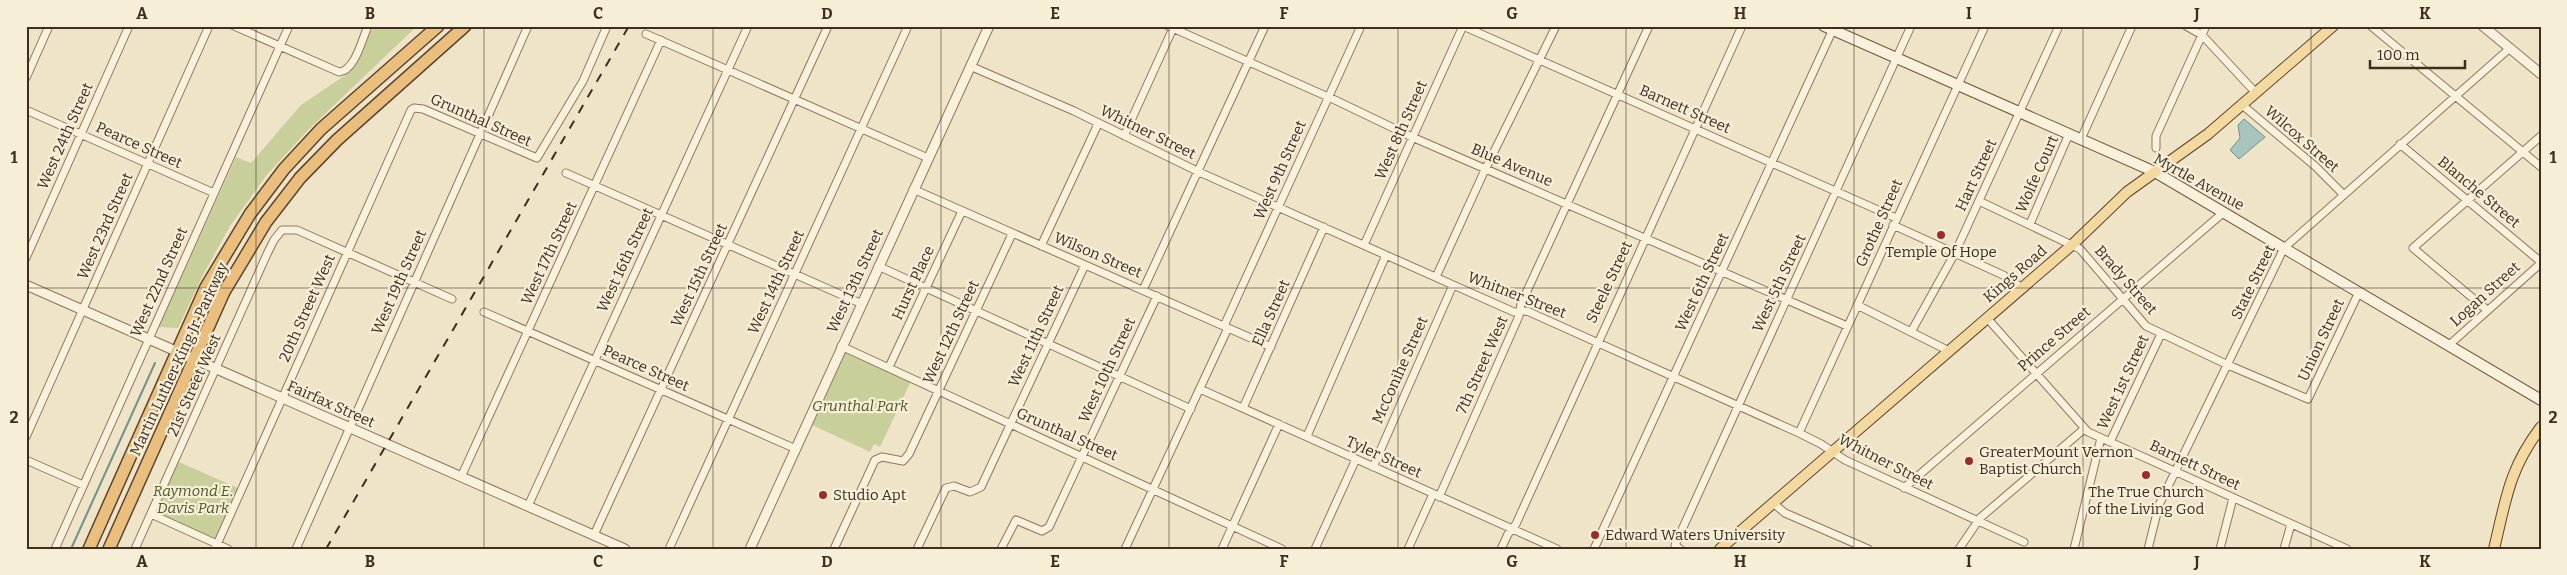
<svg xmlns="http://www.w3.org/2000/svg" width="2567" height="575" font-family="Bitter,serif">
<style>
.green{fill:#c9cf9b}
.water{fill:#a9c4bc;stroke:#6f938a}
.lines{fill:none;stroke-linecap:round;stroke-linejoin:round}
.stream{stroke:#6f938a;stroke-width:2}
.minor-casing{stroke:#8d765c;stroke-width:9}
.tertiary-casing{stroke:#8d765c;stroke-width:11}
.secondary-casing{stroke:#6f573f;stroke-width:12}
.primary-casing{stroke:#5b4430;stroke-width:12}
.trunk-casing{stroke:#5b4430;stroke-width:14}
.minor{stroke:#faf1dc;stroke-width:7}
.tertiary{stroke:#faf1dc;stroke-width:9}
.secondary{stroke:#faf1dc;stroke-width:10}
.primary{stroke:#f3d9a0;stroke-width:10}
.trunk{stroke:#eabe7c;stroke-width:11}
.rail{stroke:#3d2e20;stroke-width:2;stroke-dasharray:9 9;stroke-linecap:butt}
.grid{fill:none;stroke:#3d2e20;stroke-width:1;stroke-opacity:0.55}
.poi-dot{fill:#9e2a2b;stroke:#f7eed8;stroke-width:2}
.labels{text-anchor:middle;stroke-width:4.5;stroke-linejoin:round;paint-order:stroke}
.street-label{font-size:15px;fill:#3d2e20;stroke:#f7eed8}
.poi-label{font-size:15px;fill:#3d2e20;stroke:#f7eed8;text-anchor:start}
.park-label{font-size:15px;font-style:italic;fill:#4d5a26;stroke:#f7eed8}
.neatline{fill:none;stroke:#3d2e20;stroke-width:2}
.grid-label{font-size:16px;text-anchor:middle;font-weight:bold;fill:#3d2e20}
</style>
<rect width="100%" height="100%" fill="#f0e4c8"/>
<path class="green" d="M374,26H417L308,130L266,176L230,226L203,275L178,328L159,327L236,157L251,163L301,105L350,72Z
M844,351L911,381L880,447L874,444L870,452L812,425Z
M172,459L238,488L215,541L148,511Z"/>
<path class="water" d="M2244,119L2265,137L2239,159L2230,150L2240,138L2238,125Z"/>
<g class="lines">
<path class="stream" d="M71,549L155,363"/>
<defs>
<path id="minor" d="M234,26L339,72C355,71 362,39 368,26
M1168,26L1335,100L1412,137L1847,326
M1463,26L1896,218
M2186,26L2202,35L2255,92
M2371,26L2541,167
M646,34L928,158
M970,66L1074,111L1199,172L1514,312L1527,311L1799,433L1821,444L1845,460L2024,542
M26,78L49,26
M2241,104L2315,166L2344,195
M26,110L214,193
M1124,136L1174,26
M2081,139L2132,26
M2400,144L2541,262
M2156,148V136L2206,26
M566,173L860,303
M913,189L1271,347
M1979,201L2080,249L2146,326L2228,365L2308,399L2359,292
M2030,224L2069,134
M1893,225L2003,275L2022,288
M1364,245L1463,26
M1041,246L1098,124
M26,258L129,26
M878,266L1191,409
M1436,277L1483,174L1556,26
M1143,290L1265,26
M1857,305L1949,351
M2487,310L2413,248L2541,136
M484,312L796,449
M1987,318L2088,432L2347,549
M1224,326L1361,26
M1911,332L1955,253L2059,26
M841,346L1282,549
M2448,346L2541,263
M889,367L962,211
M1200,389L1557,549
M1243,408L1324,227
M1799,433L1985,26
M1307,436L1386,255
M26,437L209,26
M2110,442L2161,334
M26,460L83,485
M1373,467L1453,285
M461,477L661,40
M1904,488L2224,212
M1439,497L1519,316L1521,304L1649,26
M1773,503L1785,513L1868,549
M528,506L748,26
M151,514L228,549
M594,535L828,26
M55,549L289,26
M135,549L267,254L274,240L282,230H297L452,299
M215,549L411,110L414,108L423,109L537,158L583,81L607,26
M296,549L528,26
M669,549L908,26
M834,549L875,460L882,457L903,461L909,454L1012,234
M917,549L946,488L954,486L970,492L981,487L1085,265
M1001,549L1016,520L1042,531L1049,527L1157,296
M1125,549L1228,328
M1222,549L1279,424
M1315,549L1356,459
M1408,549L1433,494
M1501,549L1508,534L1516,524L1742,26
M1594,549L1834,27
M1680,549L1675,545L1911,26
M1959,549L1980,518L2084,429
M2074,549L2101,438
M2148,549L2159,505L2284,248L2510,48
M2220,549L2233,498
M2284,549L2291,524"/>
<path id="tertiary" d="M2483,26L2541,74
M26,285L625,549
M750,549L989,26"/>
<path id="secondary" d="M1824,26L2155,172L2541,400"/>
<path id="primary" d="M1720,549L2073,244L2127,192L2208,134L2333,26
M2494,549C2506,499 2509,469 2541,427"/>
<path id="trunk" d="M89,549L206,287L250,214L284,169L321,129L438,26
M109,549L224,292L266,222L300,178L337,140L465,26"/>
</defs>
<use href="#minor" class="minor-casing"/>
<use href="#tertiary" class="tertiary-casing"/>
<use href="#secondary" class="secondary-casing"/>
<use href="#primary" class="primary-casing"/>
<use href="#trunk" class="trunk-casing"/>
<use href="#minor" class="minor"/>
<use href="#tertiary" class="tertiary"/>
<use href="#secondary" class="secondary"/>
<use href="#primary" class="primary"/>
<use href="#trunk" class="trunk"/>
<path class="rail" d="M326,549L629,26"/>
</g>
<path class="grid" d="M256,26V549M484,26V549M713,26V549M941,26V549M1169,26V549M1398,26V549M1626,26V549M1854,26V549M2083,26V549M2311,26V549M26,288H2541"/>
<g class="poi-dot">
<circle cx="1941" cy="235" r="5"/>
<circle cx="1969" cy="461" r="5"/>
<circle cx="2146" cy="475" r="5"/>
<circle cx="823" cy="495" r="5"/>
<circle cx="1595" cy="535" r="5"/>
</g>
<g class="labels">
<g class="street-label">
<text transform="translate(1685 109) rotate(24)" y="5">Barnett Street</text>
<text transform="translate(481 120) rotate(24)" y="5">Grunthal Street</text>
<text transform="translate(1401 130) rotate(-66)" y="5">West 8th Street</text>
<text transform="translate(1148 132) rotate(26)" y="5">Whitner Street</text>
<text transform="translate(65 136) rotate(-66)" y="5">West 24th Street</text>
<text transform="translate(2302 139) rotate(41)" y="5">Wilcox Street</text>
<text transform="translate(139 145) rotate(24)" y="5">Pearce Street</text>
<text transform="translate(1512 165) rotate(23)" y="5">Blue Avenue</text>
<text transform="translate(1280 170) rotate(-66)" y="5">West 9th Street</text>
<text transform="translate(2037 174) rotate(-66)" y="5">Wolfe Court</text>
<text transform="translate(1976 175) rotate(-65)" y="5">Hart Street</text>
<text transform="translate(2199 182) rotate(29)" y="5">Myrtle Avenue</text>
<text transform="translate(2479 192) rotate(40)" y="5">Blanche Street</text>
<text transform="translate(1879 223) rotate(-66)" y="5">Grothe Street</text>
<text transform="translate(105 226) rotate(-66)" y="5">West 23rd Street</text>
<text transform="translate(549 253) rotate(-65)" y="5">West 17th Street</text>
<text transform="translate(1098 255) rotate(23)" y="5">Wilson Street</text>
<text transform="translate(625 260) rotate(-65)" y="5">West 16th Street</text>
<text transform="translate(2015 274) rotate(-41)" y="5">Kings Road</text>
<text transform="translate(699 275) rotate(-65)" y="5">West 15th Street</text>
<text transform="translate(2126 280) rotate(49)" y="5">Brady Street</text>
<text transform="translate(855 281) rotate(-65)" y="5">West 13th Street</text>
<text transform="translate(159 282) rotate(-66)" y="5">West 22nd Street</text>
<text transform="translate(399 282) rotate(-66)" y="5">West 19th Street</text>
<text transform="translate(776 282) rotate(-65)" y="5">West 14th Street</text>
<text transform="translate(1609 282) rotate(-65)" y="5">Steele Street</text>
<text transform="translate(1702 282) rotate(-65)" y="5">West 6th Street</text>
<text transform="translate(2253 282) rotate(-64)" y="5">State Street</text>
<text transform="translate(913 283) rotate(-65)" y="5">Hurst Place</text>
<text transform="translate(1779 283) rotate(-65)" y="5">West 5th Street</text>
<text transform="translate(2485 294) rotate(-42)" y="5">Logan Street</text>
<text transform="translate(1517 295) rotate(21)" y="5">Whitner Street</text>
<text transform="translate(307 308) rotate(-66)" y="5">20th Street West</text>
<text transform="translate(1271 313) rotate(-66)" y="5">Ella Street</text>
<text transform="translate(951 332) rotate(-65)" y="5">West 12th Street</text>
<text transform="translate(1036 336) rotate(-65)" y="5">West 11th Street</text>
<text transform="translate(2054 339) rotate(-41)" y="5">Prince Street</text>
<text transform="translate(2321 340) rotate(-65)" y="5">Union Street</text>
<text transform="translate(179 359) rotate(-65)" y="5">Martin Luther King Jr. Parkway</text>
<text transform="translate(1482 365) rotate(-66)" y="5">7th Street West</text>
<text transform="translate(646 368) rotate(24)" y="5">Pearce Street</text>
<text transform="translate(1107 370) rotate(-65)" y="5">West 10th Street</text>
<text transform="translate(1400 370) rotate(-66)" y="5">McConihe Street</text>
<text transform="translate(2123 382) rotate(-65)" y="5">West 1st Street</text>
<text transform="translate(194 385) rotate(-66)" y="5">21st Street West</text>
<text transform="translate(331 404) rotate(24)" y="5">Fairfax Street</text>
<text transform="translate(1067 434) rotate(24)" y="5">Grunthal Street</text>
<text transform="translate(1384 457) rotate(24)" y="5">Tyler Street</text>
<text transform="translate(1886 462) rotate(27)" y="5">Whitner Street</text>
<text transform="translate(2195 465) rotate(25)" y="5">Barnett Street</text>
</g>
<g class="poi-label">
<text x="1941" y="257" text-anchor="middle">Temple Of Hope</text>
<text x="1979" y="457">GreaterMount Vernon<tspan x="1979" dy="17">Baptist Church</tspan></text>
<text x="2146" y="497" text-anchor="middle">The True Church<tspan x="2146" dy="17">of the Living God</tspan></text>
<text x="833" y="500">Studio Apt</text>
<text x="1605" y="540">Edward Waters University</text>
</g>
<g class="park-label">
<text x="860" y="411">Grunthal Park</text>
<text x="193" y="496">Raymond E.<tspan x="193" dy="17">Davis Park</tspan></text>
</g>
</g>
<rect width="2567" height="575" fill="none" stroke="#f7eed8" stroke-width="55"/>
<path d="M2370 60v8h95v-8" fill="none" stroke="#3d2e20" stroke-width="2.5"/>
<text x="2377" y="60" font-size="15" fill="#3d2e20" stroke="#f7eed8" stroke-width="4" paint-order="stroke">100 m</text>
<rect x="28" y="28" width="2512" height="520" class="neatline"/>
<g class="grid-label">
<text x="142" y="19">A</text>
<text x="370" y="19">B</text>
<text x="598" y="19">C</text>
<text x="827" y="19">D</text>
<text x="1055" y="19">E</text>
<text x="1284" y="19">F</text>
<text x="1512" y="19">G</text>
<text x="1740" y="19">H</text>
<text x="1969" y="19">I</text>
<text x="2197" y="19">J</text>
<text x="2425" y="19">K</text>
<text x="14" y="163">1</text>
<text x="2553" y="163">1</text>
<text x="14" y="423">2</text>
<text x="2553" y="423">2</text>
<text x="142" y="567">A</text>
<text x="370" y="567">B</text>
<text x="598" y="567">C</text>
<text x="827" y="567">D</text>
<text x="1055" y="567">E</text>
<text x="1284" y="567">F</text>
<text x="1512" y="567">G</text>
<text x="1740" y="567">H</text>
<text x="1969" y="567">I</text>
<text x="2197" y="567">J</text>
<text x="2425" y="567">K</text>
</g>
</svg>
